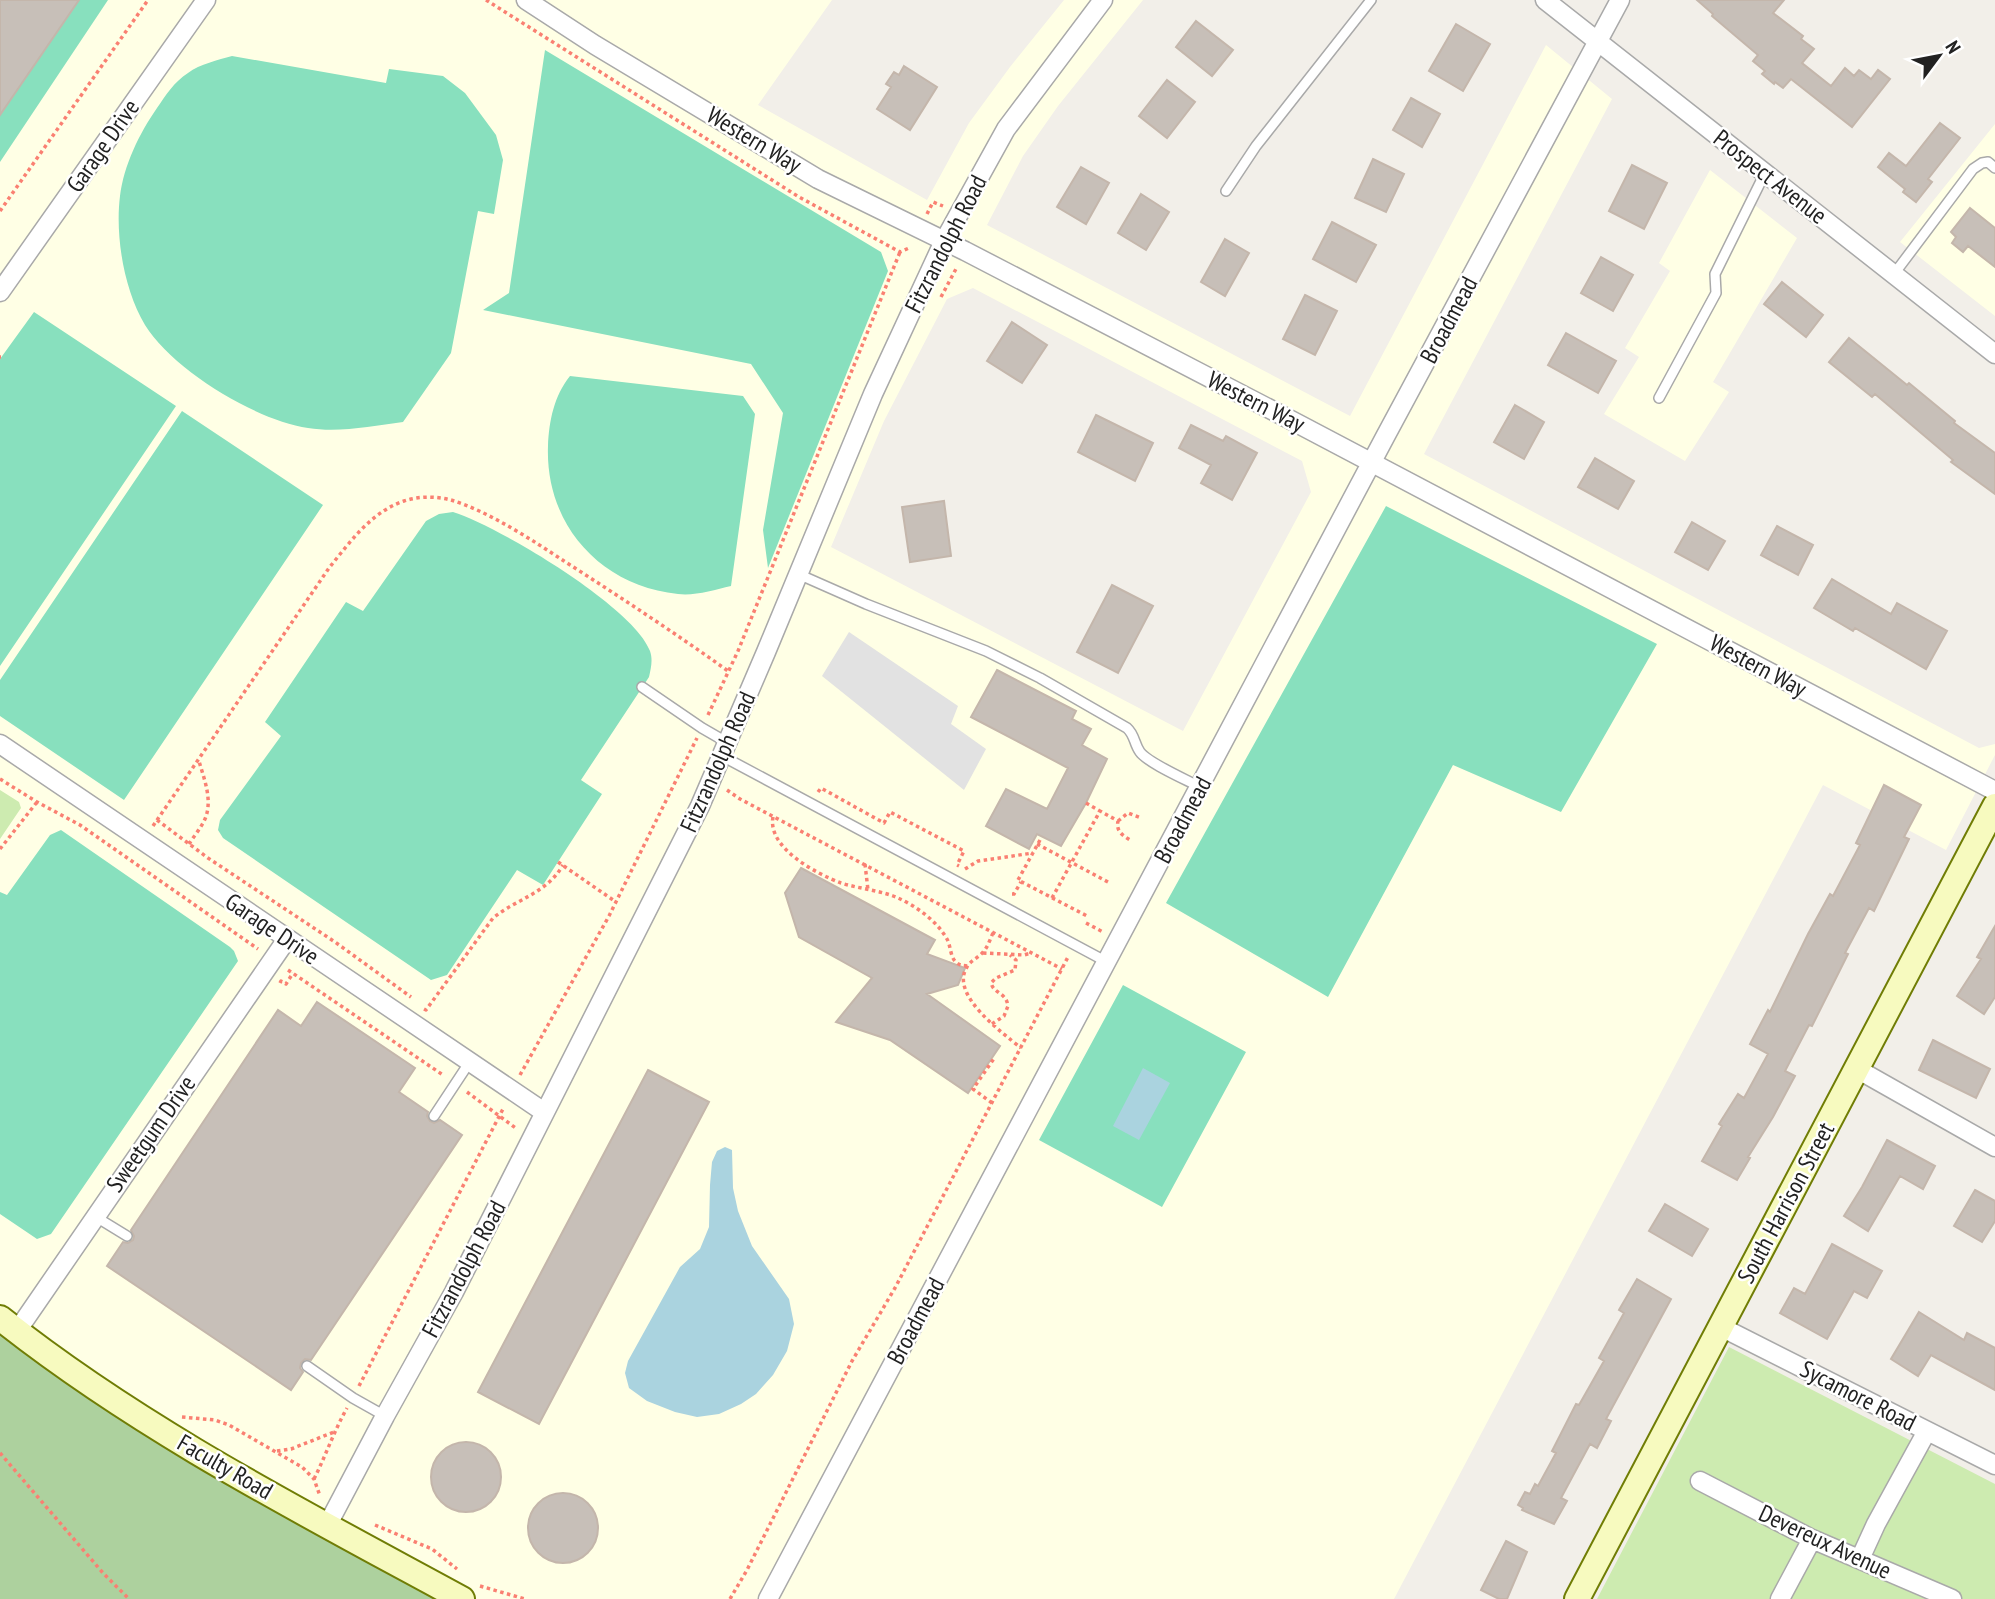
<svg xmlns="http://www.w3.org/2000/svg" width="1995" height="1599" font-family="'PT Sans Narrow',sans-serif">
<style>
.education{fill:#ffffe5;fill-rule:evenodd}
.grass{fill:#cdebb0}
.forest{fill:#add19e}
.pitch{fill:#88e0be}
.parking{fill:#e2e2e2}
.water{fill:#aad3df}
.building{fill:#c7bfb8;stroke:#c4b6ab;stroke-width:2}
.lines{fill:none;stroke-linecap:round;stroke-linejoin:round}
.lane-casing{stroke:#a9a9a9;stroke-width:12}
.street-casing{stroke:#a9a9a9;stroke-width:21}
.secondary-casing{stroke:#707d05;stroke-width:28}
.path{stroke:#fa8072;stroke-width:3.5;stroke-dasharray:3.5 3.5;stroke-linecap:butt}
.lane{stroke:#fff;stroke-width:9}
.street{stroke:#fff;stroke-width:18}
.secondary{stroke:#f7fabf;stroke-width:24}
.labels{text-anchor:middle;stroke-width:5;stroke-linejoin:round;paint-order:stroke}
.street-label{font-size:24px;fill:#222;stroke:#fff}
</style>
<rect width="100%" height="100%" fill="#f2efe9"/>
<path class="education" d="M0,0H832L758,105L927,200L969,123L1010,67L1064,0H1143L1058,106L1023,156L987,225L1350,416L1546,45L1612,99L1424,454L1979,748L1995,744V755L1946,850L1823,785L1394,1599H0ZM973,288L1302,461L1311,492L1183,731L831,547L884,421L947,299Z
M1995,124V316L1900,242Z
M1710,170L1797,238L1713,382L1729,392L1685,461L1604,414L1639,357L1625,348L1670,271L1659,263Z"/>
<path class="grass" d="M0,790L19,802L21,808L0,839Z
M1729,1347L1995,1484V1599H1597Z"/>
<path class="forest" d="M0,1329L444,1599H0Z"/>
<path class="pitch" d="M0,0H108L0,162Z
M545,50L881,252L888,271L768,568L763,530L783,413L751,364L483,310L509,293Z
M232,56L386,83L389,69L443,76L465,93L496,135L503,160L494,214L478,211L451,353L403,422C372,426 339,433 308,428C255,420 173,370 145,325C124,290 115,236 120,196C124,165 139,134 157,108C166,95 174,82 188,73C200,64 218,60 232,56Z
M34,312L176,406L0,666V359Z
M570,376L743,396L755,414L731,586C714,590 695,596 678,594C600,586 545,524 548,446C549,421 554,396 570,376Z
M182,411L323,505L124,800L0,716V680Z
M1386,506L1657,644L1561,812L1453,765L1328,997L1166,903Z
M453,512C498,526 634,607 650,651C653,660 651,668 649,677L581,780L602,794L543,885L517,870L447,975L431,980L223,838L218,830L220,820L281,736L265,722L346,602L363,611L426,521L439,514Z
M61,830L230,947L234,951L238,961L51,1234L37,1239L0,1214V892L7,895L50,835Z
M1123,985L1246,1052L1162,1207L1039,1140Z"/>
<path class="parking" d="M849,632L958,706L951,724L986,749L964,790L822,676Z"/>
<path class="water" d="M1143,1068L1170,1083L1139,1140L1113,1126Z
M725,1147L732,1150L733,1188L738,1211L752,1246L789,1299L794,1324L787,1351L773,1375L756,1394L741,1404L719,1414L697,1417L675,1412L647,1401L629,1388L625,1373L628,1361L680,1267L700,1249L709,1227L710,1185L712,1162L717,1151Z"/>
<path class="building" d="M0,0H79L0,115Z
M1697,0H1784L1773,13L1803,36L1801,39L1814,49L1802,63L1831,86L1845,68L1854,76L1859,70L1871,79L1878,70L1890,79L1852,127L1791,79L1783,88L1775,82L1774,84L1762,74L1765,71L1753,61L1758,55L1712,16L1713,14Z
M1196,21L1233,50L1212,76L1176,47Z
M1456,24L1490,44L1463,91L1429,71Z
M904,66L937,87L910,130L877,109L891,87L886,84L894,72L899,75Z
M1167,80L1195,102L1167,138L1139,116Z
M1411,98L1440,114L1422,147L1393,130Z
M1940,123L1960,138L1928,179L1932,182L1916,202L1903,192L1905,189L1878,167L1889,153L1906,166Z
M1373,159L1404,174L1386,212L1355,198Z
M1632,165L1667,183L1644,229L1609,211Z
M1081,167L1109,183L1086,224L1057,207Z
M1141,194L1169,212L1146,250L1118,233Z
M1970,208L1995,228V267L1968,246L1963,252L1952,243L1956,237L1951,232Z
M1332,222L1376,245L1356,282L1313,259Z
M1225,239L1249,253L1225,296L1201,282Z
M1601,257L1633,275L1613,311L1581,293Z
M1782,282L1823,315L1806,337L1764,304Z
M1305,295L1337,311L1315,355L1283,339Z
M1012,322L1047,345L1022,383L987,361Z
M1566,333L1616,361L1598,393L1548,365Z
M1849,338L1907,385L1909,383L1955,421L1954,423L1995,453V494L1951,462L1953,460L1875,394L1872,397L1829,362Z
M1515,405L1544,422L1524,459L1494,442Z
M1096,415L1153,443L1135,481L1078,452Z
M1191,425L1223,441L1226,436L1257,453L1232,500L1201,483L1211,465L1179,448Z
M1595,458L1634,481L1618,509L1578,487Z
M944,501L951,556L910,562L902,507Z
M1692,522L1725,541L1708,570L1675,552Z
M1777,526L1813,545L1798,575L1761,555Z
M1832,579L1891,614L1897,603L1947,631L1926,669L1855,628L1853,631L1814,608Z
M1112,585L1153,606L1118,673L1077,652Z
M997,670L1076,711L1072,719L1091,729L1082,745L1107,759L1086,803L1061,846L1037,834L1029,849L986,826L1006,789L1047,809L1068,768L971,717Z
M1884,785L1921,805L1904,837L1909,839L1874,911L1869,908L1845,953L1848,954L1812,1026L1809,1025L1785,1071L1795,1076L1773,1117L1748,1157L1750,1158L1737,1180L1702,1161L1722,1126L1719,1124L1738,1094L1744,1098L1768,1054L1750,1044L1768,1010L1770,1012L1808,934L1830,894L1833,896L1860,845L1856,843Z
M801,868L935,940L927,954L965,968L958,985L927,994L1000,1046L968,1093L890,1040L836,1022L872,978L799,937L785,893Z
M1995,926V997L1984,1014L1957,996L1981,959L1977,957Z
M317,1002L415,1068L399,1092L428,1112L427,1116L430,1121L434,1123L440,1120L462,1135L311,1360L305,1359L301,1363L300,1368L303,1372L291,1390L107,1266L123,1242L128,1243L133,1240L134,1236L131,1230L278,1010L301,1026Z
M1933,1040L1990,1069L1976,1098L1919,1070Z
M648,1070L709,1102L539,1424L478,1392Z
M1887,1140L1935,1166L1923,1189L1900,1176L1868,1231L1844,1216L1862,1187Z
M1975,1190L1995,1201V1221L1982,1242L1954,1226Z
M1665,1204L1708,1229L1692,1256L1649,1231Z
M1832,1244L1882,1271L1867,1298L1854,1291L1827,1339L1780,1313L1794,1288L1805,1294Z
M1637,1279L1671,1299L1606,1419L1611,1421L1597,1448L1590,1444L1561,1498L1567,1501L1554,1524L1522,1510L1523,1508L1518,1505L1525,1492L1530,1494L1535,1484L1538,1486L1556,1453L1552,1451L1576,1404L1579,1405L1604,1361L1599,1358L1624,1313L1619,1310Z
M1919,1312L1964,1340L1967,1333L1995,1348V1390L1931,1355L1918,1376L1891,1359Z
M431 1477a35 35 0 1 1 70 0a35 35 0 1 1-70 0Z
M528 1528a35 35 0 1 1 70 0a35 35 0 1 1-70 0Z
M1506,1541L1527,1552L1507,1599H1499L1481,1590Z"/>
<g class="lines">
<defs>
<path id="lane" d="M1226,191L1256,146L1371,0
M1894,274L1973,169L1982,163L1988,162L1995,168
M1659,398L1716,293L1715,274L1765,173
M798,574L866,604L986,651L1040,678L1127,728C1135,735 1134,744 1140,752C1148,763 1187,780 1200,787
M642,687L702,728L728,743
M722,756L1107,962
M434,1116L469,1063
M96,1217L127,1236
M307,1366L353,1398L385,1416"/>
<path id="street" d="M526,0L595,45L818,179L965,251L1287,418L1995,791
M1545,0L1995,354
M0,292L206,0
M0,744L544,1112
M1857,1069L1995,1147
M1721,1327L1995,1465
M17,1331L287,939
M1700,1481L1812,1539L1952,1599
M327,1526L385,1416L454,1292L700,806L766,652L873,394L944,241L1006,129L1103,0
M1860,1559L1876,1524L1927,1431
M768,1599L1385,437L1620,0
M1780,1599L1812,1539"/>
<path id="secondary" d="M0,1318C141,1430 304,1513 462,1599
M1577,1599L1995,806"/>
</defs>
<use href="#lane" class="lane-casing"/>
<use href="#street" class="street-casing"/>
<use href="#secondary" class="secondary-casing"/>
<path class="path" d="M486,0L799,197L900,252L909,248
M0,211L148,0
M927,214L933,202L943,206
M941,297L957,267
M0,357H1
M708,715L738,651L900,252
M0,779L37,802L80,825L258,949
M727,790L740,799L1062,969
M818,792L821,788L884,823L890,812L964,851L957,865L959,866
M1086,803L1100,811
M773,817C767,848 817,874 841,883C860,889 880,890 898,898C916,906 937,921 947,939C951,946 950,958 957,963C961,966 963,965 967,966
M157,820L208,858L335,942L411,997
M1118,821L1128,813L1141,818
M153,826L329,568C350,542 371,512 404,501C419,496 436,496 451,500C488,511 532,540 564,561C620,597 675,633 728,671
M1040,840L1018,880L1089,917
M189,844C194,836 201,828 205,819C213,800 204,779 199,761
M1037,844L1108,882
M0,849L37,802
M558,862L616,902
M865,864L868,890
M965,869L978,861L1033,853
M1012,894H1014L1021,882
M1052,898L1100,811L1118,821C1116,831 1122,835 1130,840
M1086,923L1103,932
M993,933C990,939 988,947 983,952C978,958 970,961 967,967C949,995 1003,1033 1021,1048
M983,953L1024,955L1031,953
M288,970L443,1075
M280,983L281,981L286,984L293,973
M424,1009L426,1010L493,918C518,898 546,894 563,865
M992,1024L1004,1016L1008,1006C1006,992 994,994 991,983L996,978L1015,970L1016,960L1010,955
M520,1075L609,916L697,738
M467,1092L517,1129
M992,1103L973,1089L995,1057
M359,1386L504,1107
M182,1417L215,1420L229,1425L302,1467L314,1479L320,1496
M277,1451L291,1449L334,1432
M0,1453L103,1573L129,1599
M314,1479C326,1455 334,1431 347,1408
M375,1525L432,1549L457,1569
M480,1586L525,1599
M730,1599L747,1570L852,1361L895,1288L1068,957"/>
<use href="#lane" class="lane"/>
<use href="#street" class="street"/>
<use href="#secondary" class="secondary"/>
</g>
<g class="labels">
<g class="street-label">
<text transform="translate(754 140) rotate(31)" y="8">Western Way</text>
<text transform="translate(103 146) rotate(-55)" y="8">Garage Drive</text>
<text transform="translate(1770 177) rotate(38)" y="8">Prospect Avenue</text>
<text transform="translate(946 244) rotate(-63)" y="8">Fitzrandolph Road</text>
<text transform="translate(1449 320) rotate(-62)" y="8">Broadmead</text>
<text transform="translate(1256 402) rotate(27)" y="8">Western Way</text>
<text transform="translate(1758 666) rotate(28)" y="8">Western Way</text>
<text transform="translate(718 762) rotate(-66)" y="8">Fitzrandolph Road</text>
<text transform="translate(1183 820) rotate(-62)" y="8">Broadmead</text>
<text transform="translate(272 929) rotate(34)" y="8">Garage Drive</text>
<text transform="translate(151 1134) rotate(-55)" y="8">Sweetgum Drive</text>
<text transform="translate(1786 1203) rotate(-62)" y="8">South Harrison Street</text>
<text transform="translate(464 1269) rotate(-62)" y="8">Fitzrandolph Road</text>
<text transform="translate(916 1321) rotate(-62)" y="8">Broadmead</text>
<text transform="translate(1858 1396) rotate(27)" y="8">Sycamore Road</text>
<text transform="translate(225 1467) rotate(30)" y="8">Faculty Road</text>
<text transform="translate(1825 1542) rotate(25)" y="8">Devereux Avenue</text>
</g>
</g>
<g transform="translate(1939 56) rotate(58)" stroke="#ffffff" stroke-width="5" paint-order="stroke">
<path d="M0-5L12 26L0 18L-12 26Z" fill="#222222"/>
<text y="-10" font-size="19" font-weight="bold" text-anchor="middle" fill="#222222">N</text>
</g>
</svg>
